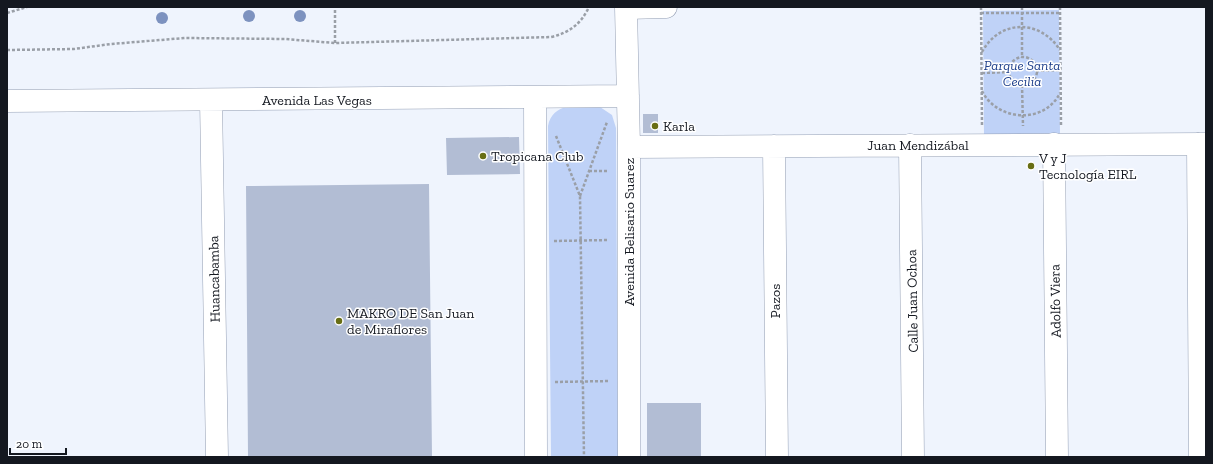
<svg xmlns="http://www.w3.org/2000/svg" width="1213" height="464" font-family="'Zilla Slab',serif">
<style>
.green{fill:#bfd2f7}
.building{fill:#b2bdd4}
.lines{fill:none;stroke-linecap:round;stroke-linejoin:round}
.minor-casing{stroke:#949fb4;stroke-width:23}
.path{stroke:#9a9fa7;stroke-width:2.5;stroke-dasharray:3 2;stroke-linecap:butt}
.minor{stroke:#fff;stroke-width:22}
.tree{fill:#7d92bf}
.poi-dot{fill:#686e14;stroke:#fff;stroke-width:1.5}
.labels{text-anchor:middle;stroke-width:3;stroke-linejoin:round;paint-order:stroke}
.park-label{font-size:14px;font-style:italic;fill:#20418c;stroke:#fff}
.street-label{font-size:14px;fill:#141820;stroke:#fff}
.poi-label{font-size:14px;fill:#141820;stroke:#fff;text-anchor:start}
</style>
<rect width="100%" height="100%" fill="#eff4fd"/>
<path class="green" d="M1059,10L1060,135L984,136L983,11Z
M597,105L612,115L616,128L618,457H551L548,126C553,102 577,106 597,105Z"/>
<path class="building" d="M643,114H658V133H643Z
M519,137L520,174L447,175L446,138Z
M429,184L432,457H248L246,186Z
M647,403H701V457H647Z"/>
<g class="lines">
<defs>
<path id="minor" d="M626,7L629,147V457
M626,8L666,7
M535,98L536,457
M211,100L217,457
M7,101L628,96
M1054,144L1057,457
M1198,144L1200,457
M910,145L913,457
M774,146L777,457
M629,147L1206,144"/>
</defs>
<use href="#minor" class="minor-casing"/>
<path class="path" d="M981,7L982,126
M1022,7V58
M1060,7L1061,126
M7,13L27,7
M981,13H1060
M335,43V7
M7,50L74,49L111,44L185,38L285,39L335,43L551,37C569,33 581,24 589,7
M982,52C1000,19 1040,19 1060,50
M1009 71a14 14 0 1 1 28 0a14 14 0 1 1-28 0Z
M1036,71L1061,70
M982,73L1009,72
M1022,85L1023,126
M982,91C997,121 1044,125 1060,93
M556,136L580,196L584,457
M589,171H609
M580,196L607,122
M554,241L609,240
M555,382L610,381"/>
<use href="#minor" class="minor"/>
</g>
<g class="tree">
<circle cx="249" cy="16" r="6"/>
<circle cx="300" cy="16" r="6"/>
<circle cx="162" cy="18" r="6"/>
</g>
<g class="poi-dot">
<circle cx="655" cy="126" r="4"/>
<circle cx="483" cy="156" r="4"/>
<circle cx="1031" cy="166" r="4"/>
<circle cx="339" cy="321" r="4"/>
</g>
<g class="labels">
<g class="park-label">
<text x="1022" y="70">Parque Santa<tspan x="1022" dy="16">Cecilia</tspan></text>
</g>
<g class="street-label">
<text x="317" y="105">Avenida Las Vegas</text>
<text x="918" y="150">Juan Mendizábal</text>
<text transform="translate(629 232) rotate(-90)" y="5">Avenida Belisario Suarez</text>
<text transform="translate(214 279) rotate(-91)" y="5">Huancabamba</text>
<text transform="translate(775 301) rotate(-90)" y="5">Pazos</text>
<text transform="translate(912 301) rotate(-91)" y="5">Calle Juan Ochoa</text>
<text transform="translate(1055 301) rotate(-91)" y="5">Adolfo Viera</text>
</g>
<g class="poi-label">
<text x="663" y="131">Karla</text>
<text x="491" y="161">Tropicana Club</text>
<text x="1039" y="163">V y J<tspan x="1039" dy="16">Tecnología EIRL</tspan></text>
<text x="347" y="318">MAKRO DE San Juan<tspan x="347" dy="16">de Miraflores</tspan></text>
</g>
</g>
<rect width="1213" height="464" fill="none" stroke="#141820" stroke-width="16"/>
<path d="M10 448v6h56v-6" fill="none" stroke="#141820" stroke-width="2"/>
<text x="16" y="448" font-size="12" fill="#141820" stroke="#ffffff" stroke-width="3" paint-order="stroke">20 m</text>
</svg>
